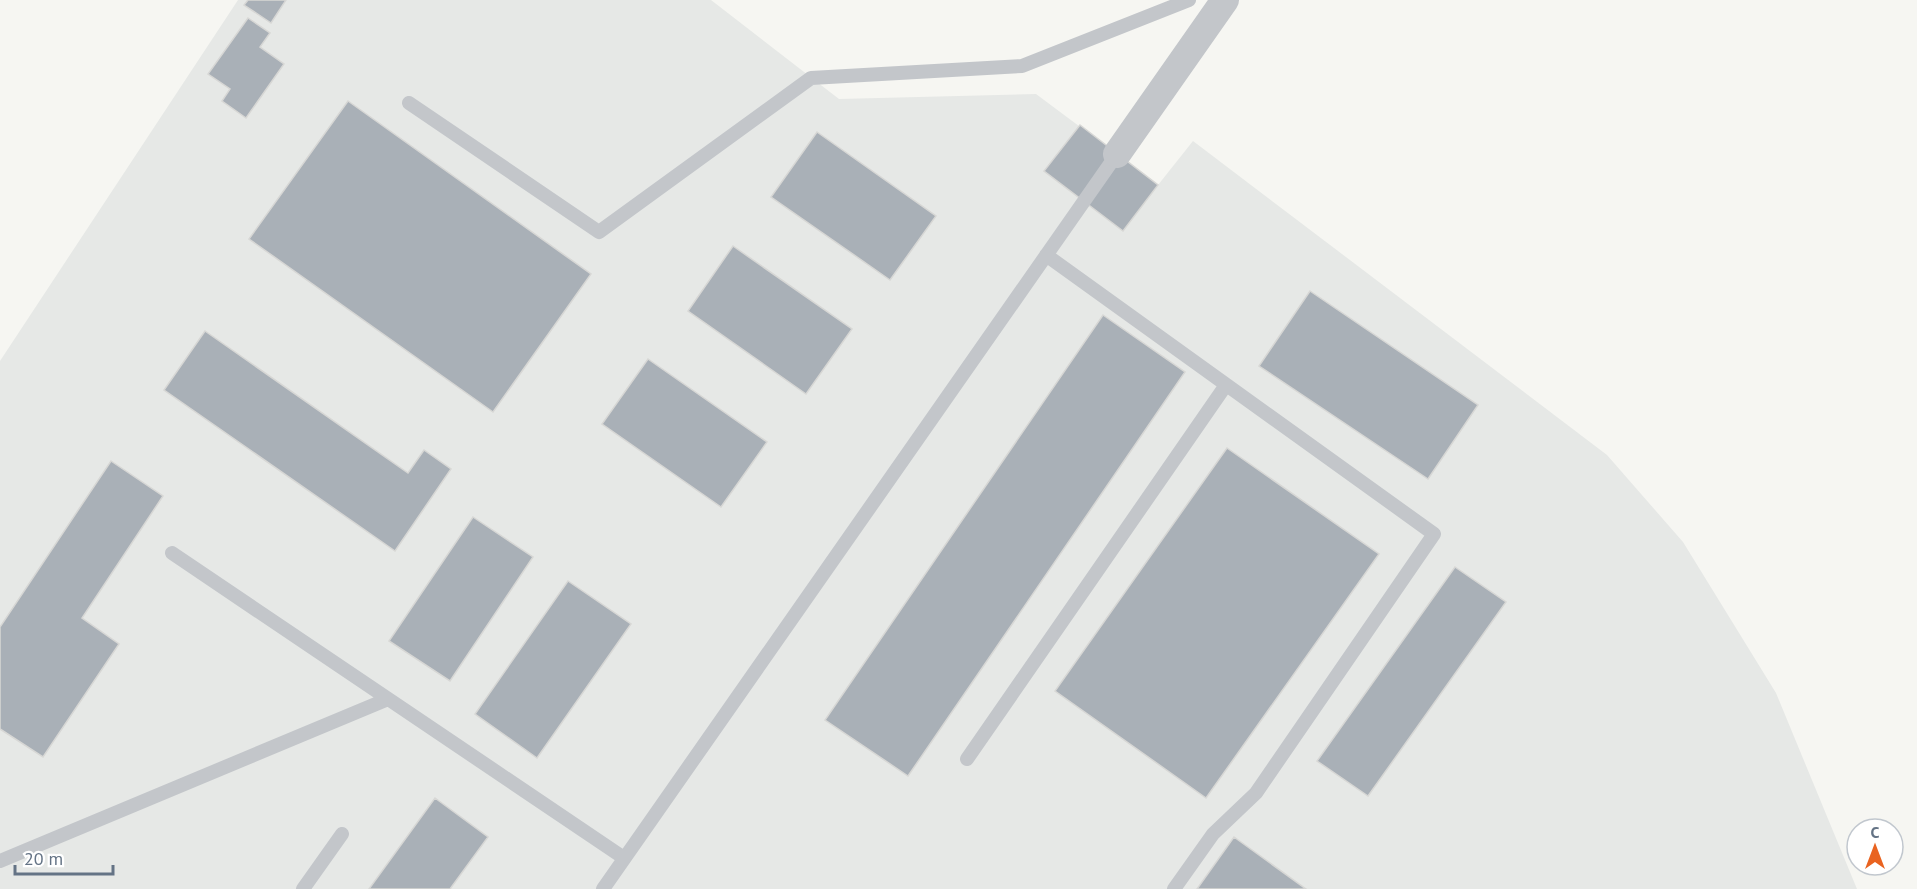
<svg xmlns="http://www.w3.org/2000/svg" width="1917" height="889" font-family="'PT Sans',sans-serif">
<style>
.built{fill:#e6e8e6}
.building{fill:#a9b0b7;stroke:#d7d7d5;stroke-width:1.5}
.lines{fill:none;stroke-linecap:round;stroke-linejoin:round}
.service{stroke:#c3c6ca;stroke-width:14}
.minor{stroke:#c3c6ca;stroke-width:28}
</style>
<rect width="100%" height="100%" fill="#f6f6f2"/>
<path class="built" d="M238,0H711L839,99L1036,94L1158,185L1193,141L1607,455L1683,542L1776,693L1857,889H0V361Z"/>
<path class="building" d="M248,0H286L271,23L244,5Z
M248,18L270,33L260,47L284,64L246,118L222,101L230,89L208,74Z
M348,101L591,274L493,412L249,239Z
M1080,125L1158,185L1123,231L1044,171Z
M817,132L936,216L890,280L771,197Z
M733,246L852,329L806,394L688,311Z
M1310,291L1478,405L1428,479L1259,366Z
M1103,315L1185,372L908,776L825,720Z
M205,331L408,473L424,450L451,469L395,551L164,390Z
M648,359L767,442L721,507L602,424Z
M1227,448L1379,554L1206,798L1055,691Z
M111,461L163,496L82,618L119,644L43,757L0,729V627Z
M473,517L533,557L450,681L389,641Z
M1455,567L1506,602L1368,796L1317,761Z
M568,581L631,624L537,758L475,714Z
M435,798L488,837L450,889H369Z
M1234,837L1306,889H1197Z"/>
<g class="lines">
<path class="service" d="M409,103L599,232L811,78L1022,66L1189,0
M1046,255L1434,534L1256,793L1213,834L1174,889
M172,553L624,858
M967,759L1226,385
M0,861L388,699
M303,889L342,834
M603,889L1117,154"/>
<path class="minor" d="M1117,154L1225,0"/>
</g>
<g transform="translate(1875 847)"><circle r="28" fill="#ffffff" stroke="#c1c7ce" stroke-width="1.5"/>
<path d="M0-4.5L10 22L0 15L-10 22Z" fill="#e96320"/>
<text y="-9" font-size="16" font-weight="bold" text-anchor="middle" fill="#647385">С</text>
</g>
<path d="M15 865v9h98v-9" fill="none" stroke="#647385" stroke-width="3"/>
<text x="24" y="865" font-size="18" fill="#647385" stroke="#ffffff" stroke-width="4.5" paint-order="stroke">20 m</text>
</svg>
